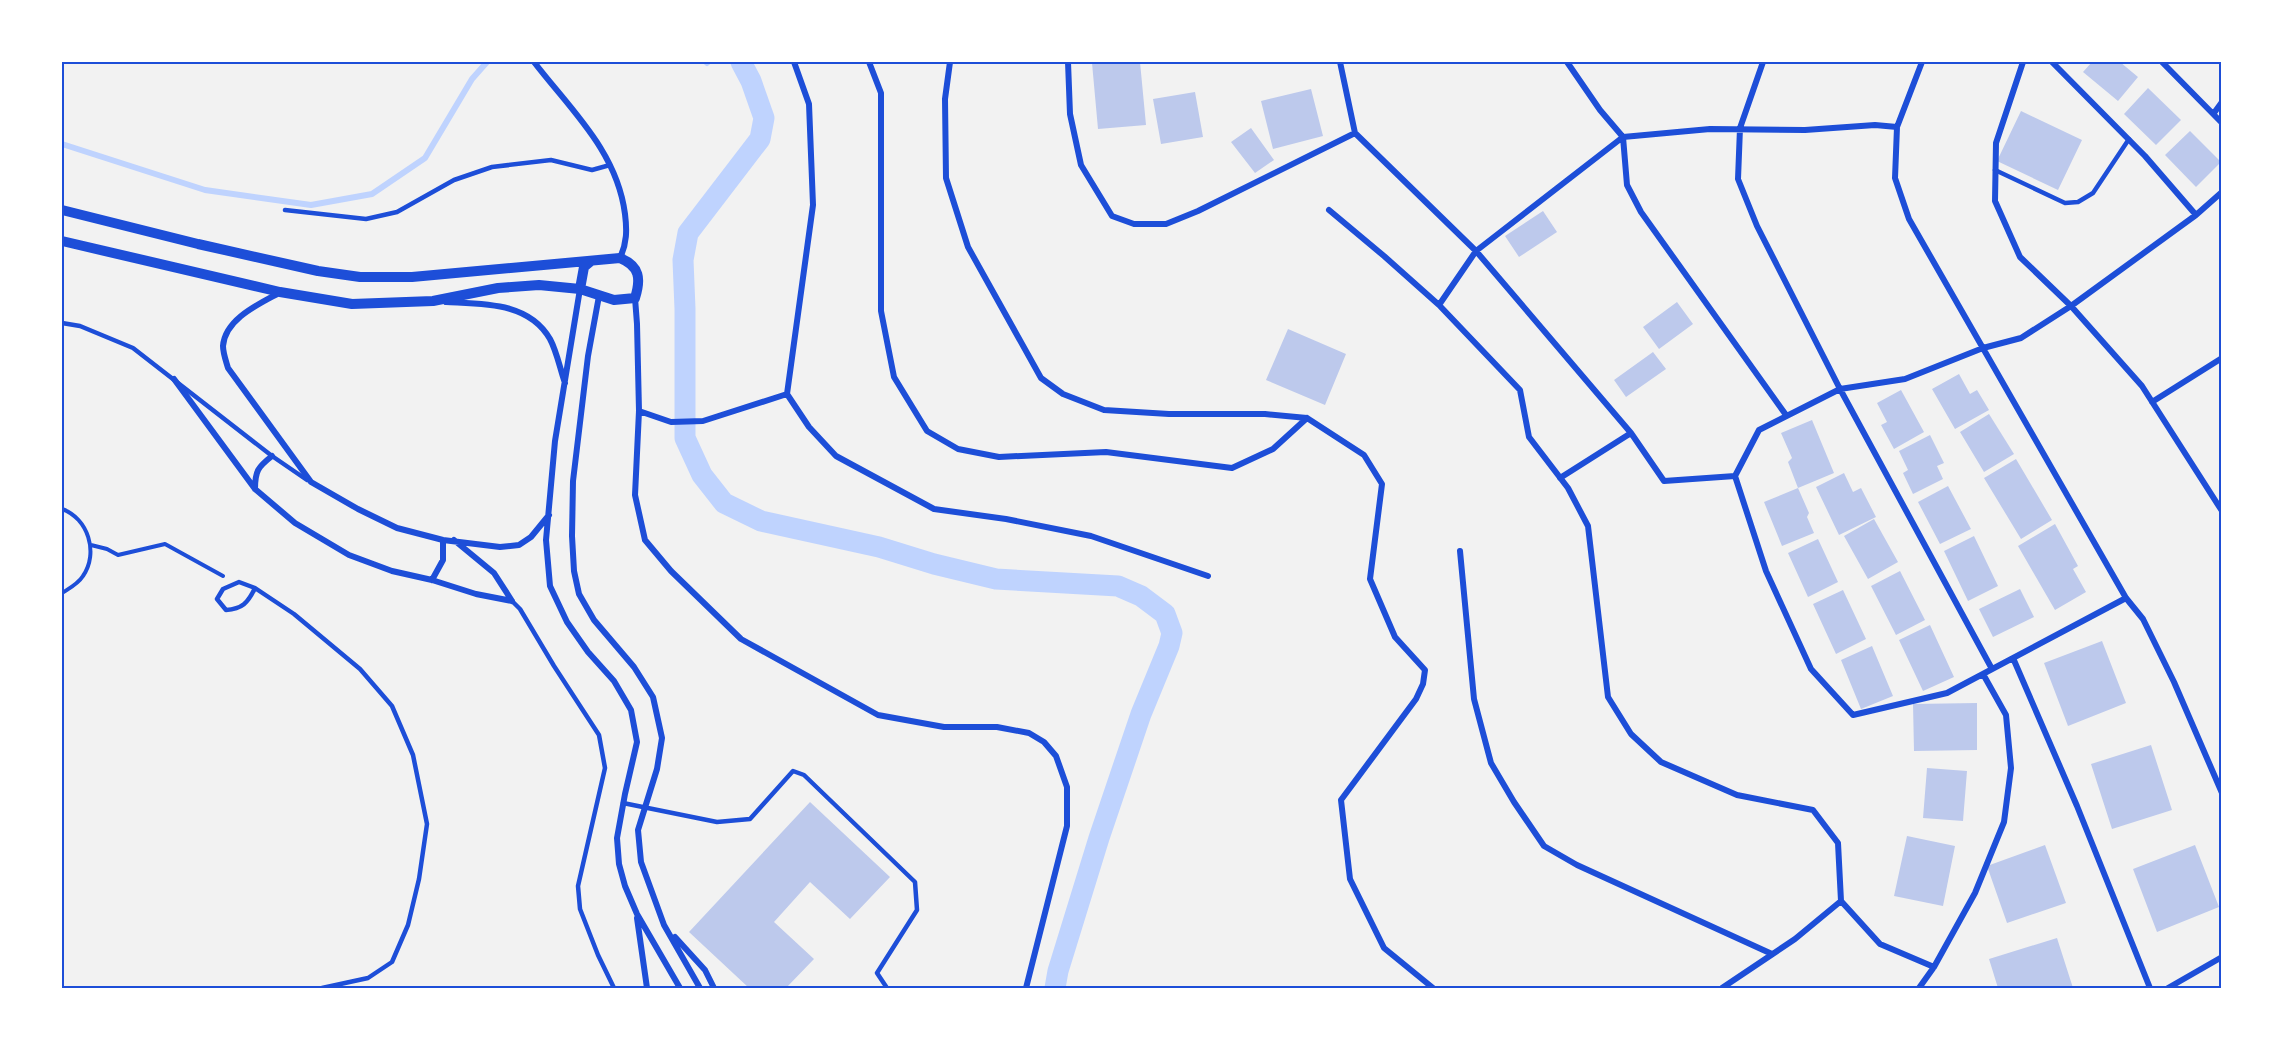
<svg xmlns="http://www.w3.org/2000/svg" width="2283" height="1050" font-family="'Varela Round',sans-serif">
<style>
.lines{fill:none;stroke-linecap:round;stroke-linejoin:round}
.stream{stroke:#bfd3fe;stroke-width:6}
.canal{stroke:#bfd3fe;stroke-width:21}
.building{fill:#bdc9ec}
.path{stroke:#1d4ed8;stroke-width:4}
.service{stroke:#1d4ed8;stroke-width:4.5}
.minor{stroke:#1d4ed8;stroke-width:6}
.tertiary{stroke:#1d4ed8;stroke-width:10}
.neatline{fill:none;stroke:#1d4ed8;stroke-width:2}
</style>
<rect width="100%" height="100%" fill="#f2f2f2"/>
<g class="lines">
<path class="stream" d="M707,63L708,62
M62,144L205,190L311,205L372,194L425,158L472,79L487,62"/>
<path class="canal" d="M741,62L751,81L764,118L760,139L688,233L683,260L685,309V438L702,475L724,503L761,521L879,547L934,564L996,579L1118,586L1141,596L1165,614L1172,633L1169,646L1141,714L1099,838L1058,971L1055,988"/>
</g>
<path class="building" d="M1106,62H1140L1146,125L1098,129L1092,63Z
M2092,62H2120L2138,77L2118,101L2083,72Z
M2148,88L2181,120L2156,145L2124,114Z
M1311,89L1323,136L1273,149L1261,101Z
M1195,92L1203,137L1161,144L1153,99Z
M2021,111L2082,140L2058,190L1997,161Z
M1251,128L1274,160L1255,173L1231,142Z
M2190,131L2221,162L2196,187L2165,155Z
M1543,211L1557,232L1519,257L1505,236Z
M1677,302L1693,324L1659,349L1643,327Z
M1288,329L1346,354L1325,405L1266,380Z
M1653,352L1666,369L1626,397L1614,380Z
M1959,374L1970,394L1977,390L1989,410L1955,429L1932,389Z
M1901,390L1924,432L1894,449L1881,425L1887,422L1877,403Z
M1989,414L2014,454L1984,472L1960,432Z
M1812,420L1834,473L1798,488L1788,462L1792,458L1781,433Z
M1930,435L1944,463L1937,466L1943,479L1913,494L1903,473L1908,470L1899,451Z
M2016,459L2052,520L2021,539L1984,478Z
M1844,473L1853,492L1861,488L1876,517L1839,535L1816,487Z
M1948,486L1971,529L1940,544L1918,502Z
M1798,488L1809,513L1807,517L1814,533L1782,546L1764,502Z
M1874,519L1898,562L1868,579L1844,536Z
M2055,524L2078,566L2073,569L2086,592L2055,610L2018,546Z
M1974,536L1998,586L1968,601L1944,551Z
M1818,539L1838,582L1808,597L1788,553Z
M1900,571L1925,620L1896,635L1871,586Z
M2020,589L2034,617L1993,637L1979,609Z
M1843,590L1866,639L1836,654L1813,604Z
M1930,625L1954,677L1923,691L1899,640Z
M2102,641L2126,703L2068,726L2044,663Z
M1872,646L1893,696L1861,709L1841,660Z
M1977,703V750L1914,751L1913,704Z
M2151,745L2172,810L2112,829L2091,764Z
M1927,768L1967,771L1963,821L1923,818Z
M810,802L890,877L850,919L810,882L774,922L814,959L786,988H749L689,932Z
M1907,836L1955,846L1943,906L1894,896Z
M2045,845L2066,903L2007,923L1987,866Z
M2195,845L2219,907L2157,932L2133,869Z
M2057,938L2073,988H1998L1989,959Z"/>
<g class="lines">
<path class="path" d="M62,509C88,518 99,553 83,576C78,584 70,588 62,593
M91,545L107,549L118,555L165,544L223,576"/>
<path class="service" d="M1995,170L2065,203L2078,202L2093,193L2129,139
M285,210L366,219L397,212L454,180L492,167L551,160L592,170L610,165
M62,323L80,326L133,348L272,456L307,480
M255,588C248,603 242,609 226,610L217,599L223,589L239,582L255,588L294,614L360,669L392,706L413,755L427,824L419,879L408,925L392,962L368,978L322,988
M512,601L520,609L554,666L599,735L605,768L578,886L580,909L598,955L614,988
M623,803L717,822L750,819L793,771L804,775L915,882L917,910L877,973L887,988"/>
<path class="minor" d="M534,62C570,109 617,151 625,214C627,230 627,243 620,258
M869,62L881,93V311L894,377L927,431L958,449L999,457L1106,452L1232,468L1273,449L1307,418
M950,62L945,99L946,178L968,247L1041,378L1063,394L1104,410L1169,414H1265L1307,418L1364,455L1382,484L1370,579L1395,637L1425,670L1423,684L1416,699L1341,800L1350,879L1384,948L1433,988
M1068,62L1070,114L1081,165L1112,216L1134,224H1166L1198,211L1355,133
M1340,62L1355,133L1476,251L1631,433L1664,481L1735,476
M1567,62L1600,110L1623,137L1710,129L1805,130L1875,125L1897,127
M1763,62L1740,128L1738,179L1757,226L1840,389L1992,669
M1922,62L1897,127L1895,178L1909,219L2126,598L2143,619L2174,682L2222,793
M2023,62L1996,143L1995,201L2020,257L2071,306L2142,386L2222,511
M2052,62L2145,156L2196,215
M2162,62L2222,123
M2214,113L2222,102
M1623,137L1627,185L1641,212L1786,415
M1329,210L1384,256L1439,305L1520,390L1529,437L1568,488L1588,526L1608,697L1631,734L1661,762L1737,795L1813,810L1838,843L1841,901L1880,944L1934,967
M580,289L555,441L546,540L550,586L567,622L588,652L614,681L631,710L637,742L625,794L617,838L619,864L625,886L637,914L680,988
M279,293C259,304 225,319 223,346C223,353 226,361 228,368L311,482L358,509L397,528L443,540L500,547L519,545L531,537L549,515
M599,296L588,356L573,481L572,536L574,571L579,594L594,620L634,667L653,697L662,738L657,769L638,830L641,862L664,925L700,988
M635,298L637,324L639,411L635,495L645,540L671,571L741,639L878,715L944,727H997L1029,733L1044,742L1056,756L1067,787V826L1026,988
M446,302C484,304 529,302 550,339C557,352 560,369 565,383
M1439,305L1476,251L1623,137
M174,379L255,489L295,523L349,555L392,571L432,580L476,594L512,601
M787,394L809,427L836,456L934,509L1006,519L1091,536L1208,576
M787,394L813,205L809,104L794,62
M2152,402L2222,358
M639,411L671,422L703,421L787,394
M1560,478L1631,433
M255,489C255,471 258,467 272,456
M454,540L494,573L512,601
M1460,551L1474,699L1491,763L1514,802L1544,846L1577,865L1772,954
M432,580L443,560V540
M2126,598L1947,693L1853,715L1811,669L1766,571L1735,476L1759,430L1840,389L1905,379L1983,348L2021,338L2071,306L2196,215L2222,192
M2013,658L2077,806L2150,988
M637,918L647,988
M675,937L705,970L714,988
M1722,988L1795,939L1841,901
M1919,988L1934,967L1975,893L2004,822L2011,768L2006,715L1983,674
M2168,988L2222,957"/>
<path class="tertiary" d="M62,210L198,244L318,271L360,277H412L620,258C640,266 641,279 635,298L614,300L580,289L539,285L498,288L433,301L352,304L280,292L62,241
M580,289L584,267L590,262"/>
</g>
<rect width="2283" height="1050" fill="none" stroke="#ffffff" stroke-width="126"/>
<rect x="63" y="63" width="2157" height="924" class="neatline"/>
</svg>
